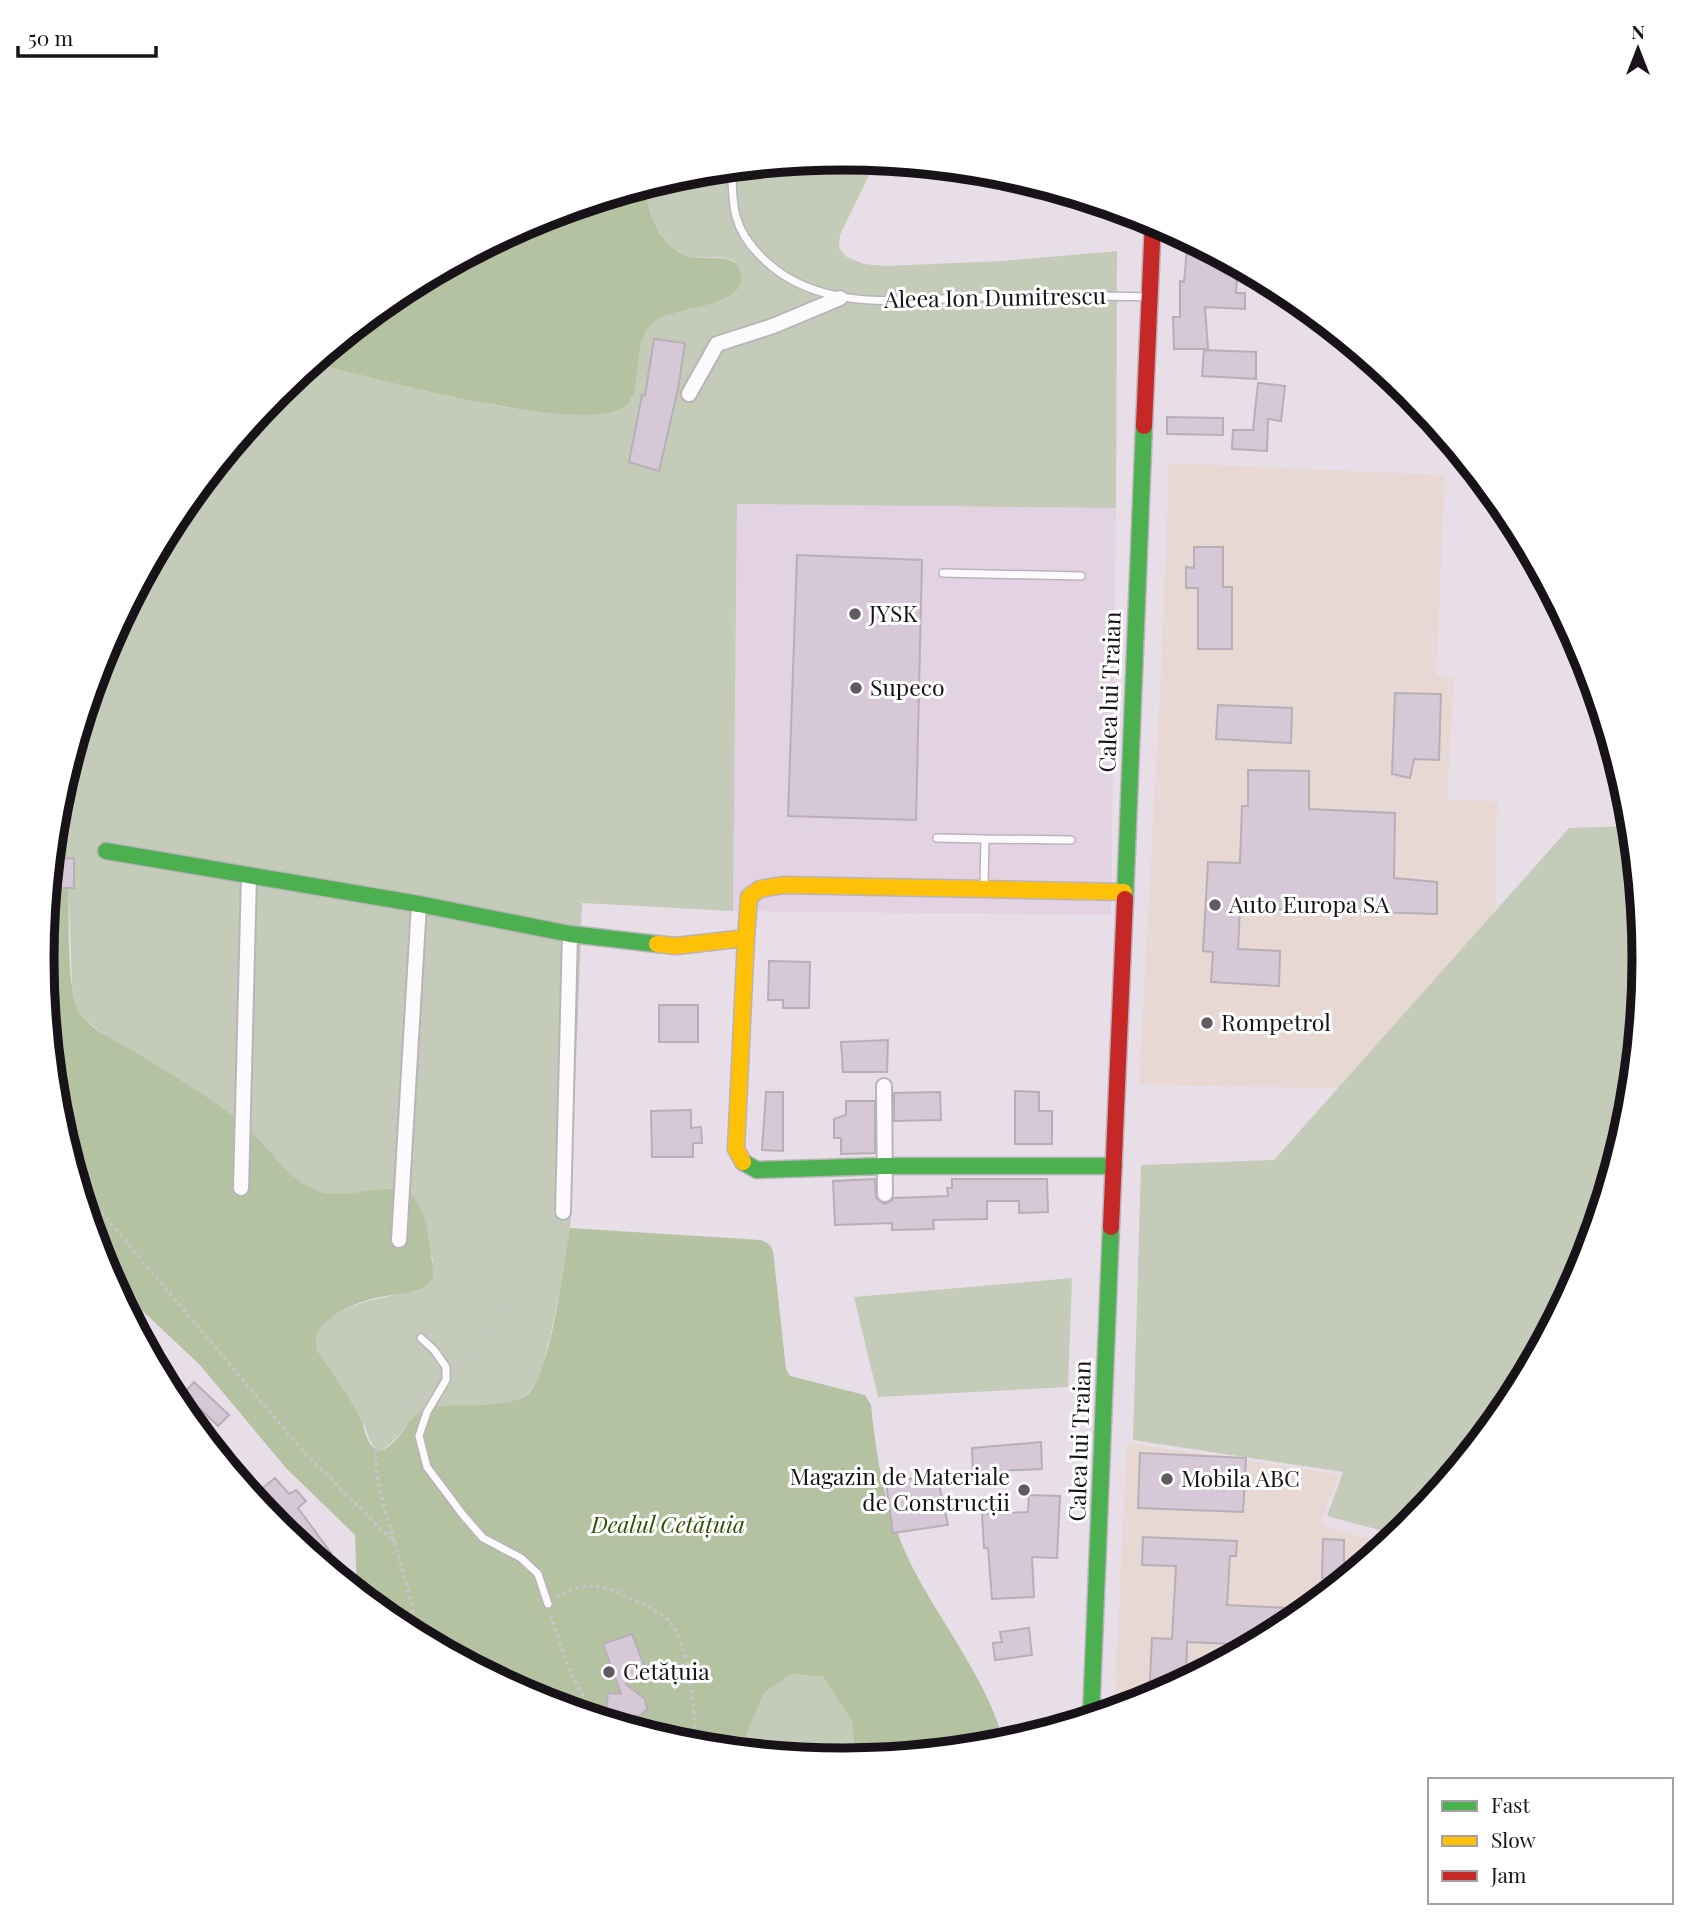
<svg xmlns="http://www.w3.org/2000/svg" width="1687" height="1918" font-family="'Playfair Display',serif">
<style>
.built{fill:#e2d2e2}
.industrial{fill:#e7d8d4}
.green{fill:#c4cbb9}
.forest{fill:#b5c2a2}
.building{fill:#d7c8d8;stroke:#b6b0b6;stroke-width:2}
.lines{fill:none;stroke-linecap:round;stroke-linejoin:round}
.lane-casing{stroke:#bab4ba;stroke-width:10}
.street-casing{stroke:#bab4ba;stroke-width:18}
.fast-casing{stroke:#bab4ba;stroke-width:19}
.slow-casing{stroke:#bab4ba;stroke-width:19}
.jam-casing{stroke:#bab4ba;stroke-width:19}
.path{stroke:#c6c4c6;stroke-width:3.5;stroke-dasharray:3.5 3.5;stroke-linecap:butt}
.lane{stroke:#fcfafc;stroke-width:7}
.street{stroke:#fcfafc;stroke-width:14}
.fast{stroke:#4caf50;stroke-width:16}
.slow{stroke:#ffc107;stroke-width:16}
.jam{stroke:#c62828;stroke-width:16}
.poi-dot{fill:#615a61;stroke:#fff;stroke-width:2.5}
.labels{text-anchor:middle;stroke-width:6;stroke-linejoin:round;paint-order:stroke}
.street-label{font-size:23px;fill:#181318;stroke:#fff}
.poi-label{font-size:23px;fill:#181318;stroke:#fff;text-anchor:start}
.park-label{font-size:23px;font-style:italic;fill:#345003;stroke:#fff}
.rim{fill:none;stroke:#181318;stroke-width:9}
</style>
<rect width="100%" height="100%" fill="#e8dee8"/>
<path class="built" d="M737,504L1116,508L1111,915L733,911Z"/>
<path class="industrial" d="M1169,463L1445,475L1436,675L1454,677L1447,800L1497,801L1496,911L1339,1088L1139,1085L1162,657Z
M1127,1443L1339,1474L1320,1524L1387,1545L1288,1626L1150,1700L1114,1710Z"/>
<path class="green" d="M844,158L876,161L840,235L839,248L847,257L864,264L886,266L1003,261L1117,251L1116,508L737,504L733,911L582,903C580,970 577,1037 574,1105C573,1145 573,1187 570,1227C566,1264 558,1301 550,1337C545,1355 543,1377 530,1391C506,1419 440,1393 414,1418C398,1432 378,1474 366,1429L317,1350C303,1308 390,1296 417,1291L433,1261L418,1203C399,1176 367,1196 341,1195C325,1195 312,1189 299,1182L98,1030L82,1017L76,1008L72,986L68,872L60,795L103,652L177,513L277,392L313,363L492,405L538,412L596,414L632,399C636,374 635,336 657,319C680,303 750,310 739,270C738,265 735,261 730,259C718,255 704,259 692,257C662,251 647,213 645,186L688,173Z
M1632,826L1645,959L1630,1116L1584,1266L1510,1405L1410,1526L1398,1535L1327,1516L1343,1472L1133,1440L1141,1165L1274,1160L1569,828Z
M1072,1278L1068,1387L878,1397L854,1297Z
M792,1674L823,1677L852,1721L855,1759L843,1760L740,1750L764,1693Z"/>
<path class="forest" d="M645,186C647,213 661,250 691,257C710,261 742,250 741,279C740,306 681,307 660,318C626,336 647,393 624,407C579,436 370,376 313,363L399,292L537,218Z
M60,795C64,821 67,847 68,874C70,903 65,995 81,1015C93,1031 116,1041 133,1051C169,1073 206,1094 239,1121C268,1143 286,1182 322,1192C350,1201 394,1177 414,1198C427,1211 433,1261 433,1279C427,1284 422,1289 415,1291C401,1295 385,1295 371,1299C348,1306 308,1322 317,1350C331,1373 348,1394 360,1418C364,1425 366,1442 373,1447C390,1460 405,1423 416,1415C438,1400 469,1408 494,1404C505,1403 521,1401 529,1393C551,1371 564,1262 570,1228L761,1240L769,1244L773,1251L786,1369L790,1376L865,1395L871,1405C877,1465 887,1520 916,1574C943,1625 991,1687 1004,1744L855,1759L852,1721L823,1677L792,1674L764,1693L740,1750L687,1745L536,1699L398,1625L357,1592L355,1535L286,1468L200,1365L113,1283L103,1265L57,1115L42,959Z"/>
<path class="building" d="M1188,238L1238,265L1236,293H1245V309L1205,307L1208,349H1174L1173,317H1180V281L1184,282Z
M654,339L685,343L678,389L659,471L629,462L642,395L645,396Z
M1204,350L1256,352V379L1202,376Z
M1258,383L1285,386L1281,421L1268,419L1267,451L1232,449L1233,430H1253Z
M1167,417L1223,418V435L1167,434Z
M1194,547H1223V587H1232V649H1198V588H1186V567L1194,568Z
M797,555L922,560L916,820L788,816Z
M1395,693L1441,694L1439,760L1414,759L1410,778L1392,774Z
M1218,705L1292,708L1291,743L1216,739Z
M1248,770L1309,771V809L1395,813L1394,878L1437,882V914L1240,908L1238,949L1280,951L1279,986L1211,982L1213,952L1203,951L1208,862L1240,863L1242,806H1248Z
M74,858V888H49L52,859Z
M769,961L810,962L809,1008H783V1000H768Z
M659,1005H698V1042H659Z
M888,1040L887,1072H843L841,1042Z
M1015,1091L1039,1092V1111H1052V1144H1015Z
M766,1092H783V1151L762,1150Z
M940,1092L941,1120L894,1121V1093Z
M846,1101H875V1153L841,1154V1138H834V1119L846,1115Z
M691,1110V1128L701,1127L702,1143H693V1157H652L651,1111Z
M875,1179L876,1198L884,1204L890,1202L894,1198L948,1196L947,1188H952V1179H1047L1048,1212L1019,1213V1201H987V1219L933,1220L934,1229L892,1230V1223L835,1225L833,1181Z
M194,1382L229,1415L218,1426L184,1393Z
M1041,1442L1042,1469L973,1472L972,1448Z
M1140,1453L1246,1458L1243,1512L1138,1508Z
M937,1475L948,1525L893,1533L886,1482Z
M275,1478L289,1494L296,1490L306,1501L298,1508L331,1553L320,1561L286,1534L288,1533L253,1496Z
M1029,1495L1060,1496L1057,1558L1032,1557L1034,1597L992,1599L988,1548H984L982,1514L1028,1512Z
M1143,1537L1237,1541L1236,1556H1230L1227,1605L1309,1609L1288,1626L1253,1645L1187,1642L1186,1681L1149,1700L1152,1638L1172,1639L1176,1566L1142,1565Z
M1323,1539L1344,1540V1562H1366L1344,1580L1322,1578Z
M1029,1628L1032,1655L995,1660L993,1643L1002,1642L1000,1632Z
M632,1634L648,1676L626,1684L645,1699L647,1709L640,1716L606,1713L608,1693L621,1694L603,1644Z"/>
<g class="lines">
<defs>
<path id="lane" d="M732,168C732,184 732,201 736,216C741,236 754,251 769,264C826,314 910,299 980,297C1035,296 1090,295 1146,297
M943,573L1081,576
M937,838L985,839L984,885
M985,839L1071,840
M1565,1293H1570
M421,1338L434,1350L446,1367V1380L427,1412L419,1436L427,1467L463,1515L483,1538L521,1558L538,1574L548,1604"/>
<path id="street" d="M689,394L717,344L773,326L840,298
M884,1086L885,1194
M241,1188L249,875
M563,1212L570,934
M399,1240L419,904"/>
<path id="fast" d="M106,851L419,904L570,934L657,944
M1125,899L1144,426
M743,1162L757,1170L885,1166H1114
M1091,1717L1111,1227"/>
<path id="slow" d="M746,938L749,897L760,889L783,885L1124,892
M657,944L676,946L746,938L736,1149L743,1162"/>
<path id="jam" d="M1144,426L1153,220
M1111,1227L1125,899"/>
</defs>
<use href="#lane" class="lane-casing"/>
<use href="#street" class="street-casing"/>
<use href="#fast" class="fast-casing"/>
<use href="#slow" class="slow-casing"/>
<use href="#jam" class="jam-casing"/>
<path class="path" d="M79,1186L305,1453L395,1543L420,1637
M459,1366C469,1356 481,1346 489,1334C522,1288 534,1230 547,1176
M394,1541C377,1476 356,1441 417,1393H425
M557,1598C576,1583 600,1583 622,1594C637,1602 657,1609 669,1621C690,1642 695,1716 696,1746
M551,1615C560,1645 578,1705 606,1720"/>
<use href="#lane" class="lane"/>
<use href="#street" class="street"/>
<use href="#fast" class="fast"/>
<use href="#slow" class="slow"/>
<use href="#jam" class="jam"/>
</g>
<g class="poi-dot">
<circle cx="855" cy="614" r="7"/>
<circle cx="856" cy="688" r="7"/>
<circle cx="1215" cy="905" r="7"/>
<circle cx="1207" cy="1023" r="7"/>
<circle cx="1167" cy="1479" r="7"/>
<circle cx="1024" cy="1490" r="7"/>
<circle cx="609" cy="1672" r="7"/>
</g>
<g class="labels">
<g class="street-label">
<text transform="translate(995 298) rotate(-1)" y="8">Aleea Ion Dumitrescu</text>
<text transform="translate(1110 692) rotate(-88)" y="8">Calea lui Traian</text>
<text transform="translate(1080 1441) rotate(-88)" y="8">Calea lui Traian</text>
</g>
<g class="poi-label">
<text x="869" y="622">JYSK</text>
<text x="870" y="696">Supeco</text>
<text x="1229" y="913">Auto Europa SA</text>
<text x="1221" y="1031">Rompetrol</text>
<text x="1010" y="1485" text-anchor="end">Magazin de Materiale<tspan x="1010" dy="26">de Construcții</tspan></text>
<text x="1181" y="1487">Mobila ABC</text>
<text x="623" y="1680">Cetățuia</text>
</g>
<g class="park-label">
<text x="668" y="1533">Dealul Cetățuia</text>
</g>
</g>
<path d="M0 0H1687V1918H0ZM54 959a789 789 0 1 1 1578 0a789 789 0 1 1-1578 0Z" fill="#fff" fill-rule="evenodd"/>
<path class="rim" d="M54 959a789 789 0 1 1 1578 0a789 789 0 1 1-1578 0Z"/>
<rect x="1428" y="1778" width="245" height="126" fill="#ffffff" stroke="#a3a1a3" stroke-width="2"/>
<rect x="1442" y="1801" width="35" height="10" fill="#4caf50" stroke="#a3a1a3" stroke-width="2"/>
<text x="1491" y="1813" font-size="21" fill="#181318">Fast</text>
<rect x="1442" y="1836" width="35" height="10" fill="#ffc107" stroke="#a3a1a3" stroke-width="2"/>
<text x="1491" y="1848" font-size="21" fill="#181318">Slow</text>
<rect x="1442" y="1871" width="35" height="10" fill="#c62828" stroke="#a3a1a3" stroke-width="2"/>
<text x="1491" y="1883" font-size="21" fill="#181318">Jam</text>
<g transform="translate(1638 49)" stroke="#ffffff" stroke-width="5" paint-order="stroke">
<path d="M0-5L12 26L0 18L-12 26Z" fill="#181318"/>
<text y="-10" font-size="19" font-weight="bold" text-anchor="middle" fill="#181318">N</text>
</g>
<path d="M18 46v10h138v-10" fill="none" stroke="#181318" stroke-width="3.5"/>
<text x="28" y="46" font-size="21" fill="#181318" stroke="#ffffff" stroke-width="5" paint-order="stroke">50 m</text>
</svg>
